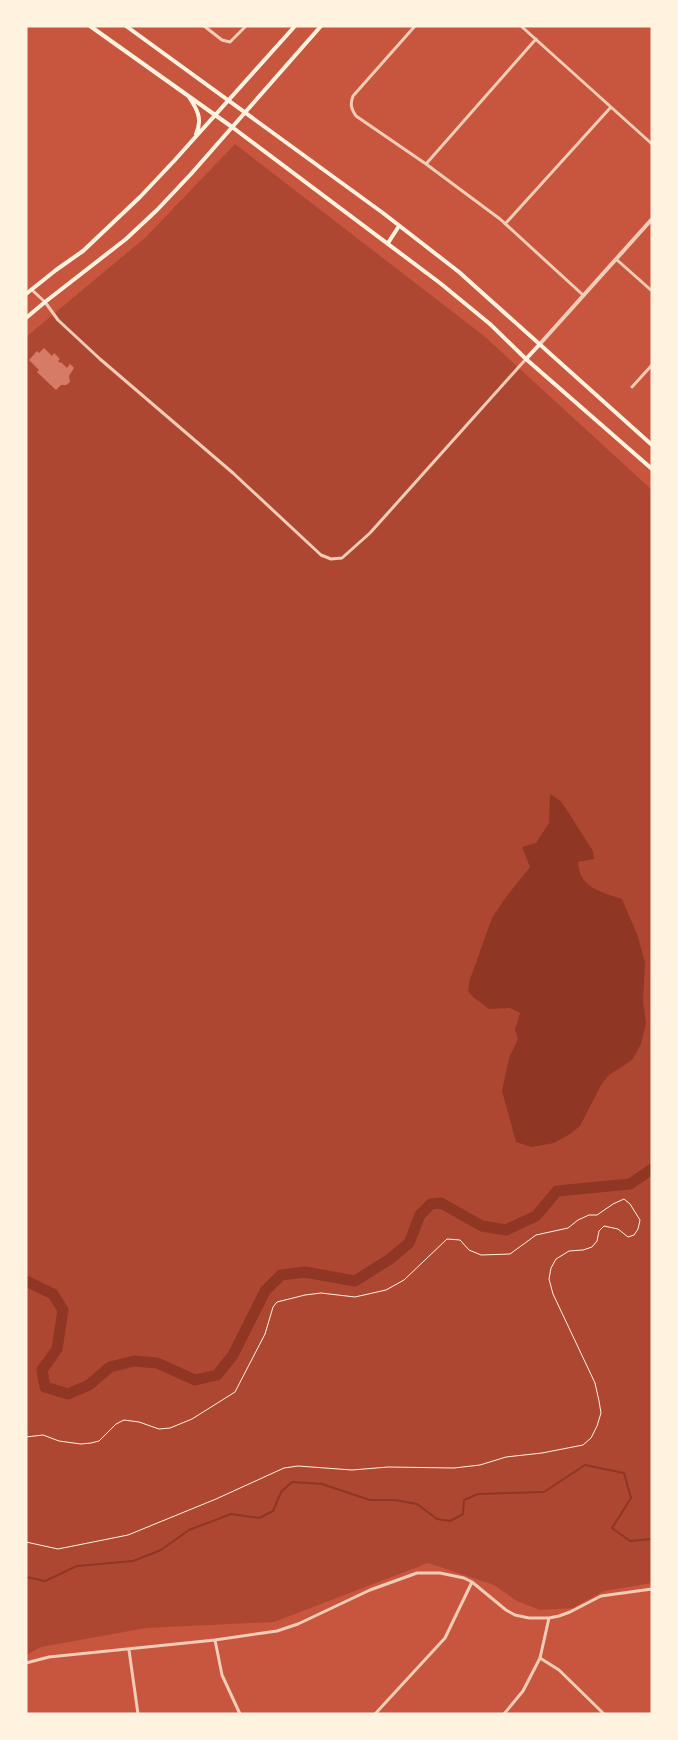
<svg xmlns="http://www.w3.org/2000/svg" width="678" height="1740" font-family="'IBM Plex Sans',sans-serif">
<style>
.green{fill:#ae4732}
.water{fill:#8f3625}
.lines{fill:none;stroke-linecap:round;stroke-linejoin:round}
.stream{stroke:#8f3625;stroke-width:2}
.river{stroke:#8f3625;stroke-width:11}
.building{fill:#d67c66}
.path{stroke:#fff3e0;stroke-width:1}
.minor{stroke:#f1ccb7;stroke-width:3}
.tertiary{stroke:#f1ccb7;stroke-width:4}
.secondary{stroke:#fff3e0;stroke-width:4}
</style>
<rect width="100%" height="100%" fill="#c8553d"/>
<path class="green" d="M235,144L484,336L652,490V1583L604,1591L573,1608L540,1610L517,1601L494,1585L428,1563L274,1622L146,1628L41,1647L26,1655V337L146,237Z"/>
<path class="water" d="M550,794L561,801L593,851L594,859L578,862C579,888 602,892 622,899L637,934L645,962L643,1001L646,1023L641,1044L632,1060L609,1075L601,1085L580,1126L570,1134L554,1143L532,1147L516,1142L502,1091L509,1058L518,1039L515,1030L520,1013L510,1008L489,1009L473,997L468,991L469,982L492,918L506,897L530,867L522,847L536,843L549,823Z"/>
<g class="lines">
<path class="stream" d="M26,1577L45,1581L77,1566L133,1561L161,1550L189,1530L231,1514L259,1518L273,1511L281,1492L292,1482L322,1484L370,1500H395L417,1504L437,1519L450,1521L463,1514L464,1500L478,1494L544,1492L585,1465L624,1473L631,1498L612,1528L630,1541L652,1539"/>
<path class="river" d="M26,1281L53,1294L63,1310L57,1349L42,1370L45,1387L68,1394L89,1385L110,1367L134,1361L157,1363L195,1380L217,1375L233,1355L265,1291L281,1275L305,1272L355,1281L390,1259L409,1243L420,1215L431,1204L441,1203L482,1226L506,1230L536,1216L557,1191L630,1184L652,1169"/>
</g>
<path class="building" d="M44,348L52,356L54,353L60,359L58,361L60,363L61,362L67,368L70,364L74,368L69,376L70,382L66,385H61L56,390L37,372L39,370L29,360L37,351L39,353Z"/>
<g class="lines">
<path class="path" d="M26,1437L43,1435L59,1441L81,1444L91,1443L99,1441L116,1424L124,1420L139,1422L159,1429L170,1428L192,1419L235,1392L265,1334L273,1307L277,1302L305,1295L321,1293L355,1297L386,1290L404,1280L447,1239L460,1240L469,1250L481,1255L510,1254L536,1235L568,1228L578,1220L589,1215H597L613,1204L624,1199L630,1204L640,1220L638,1229L634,1235L628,1237L618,1229L604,1226L599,1231L597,1241L592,1247L583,1250L569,1251L556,1259L551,1268L549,1279L553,1294L595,1383L599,1401L601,1413L597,1426L591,1438L583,1445L542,1453L506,1457L480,1465L454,1468L388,1467L352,1470L298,1466L284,1468L216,1499L128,1535L58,1549L26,1542"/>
<path class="minor" d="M204,26L222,40L230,42L246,26
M415,26L353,96C350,104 351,109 356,116L426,164L500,219L583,295
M521,26L652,144
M426,164L536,39
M505,224L611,107
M616,259L652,291
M32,290L45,302L58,320L100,359L233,473L321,555L331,559L342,558L370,533L526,359
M632,387L652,365
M215,1640L222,1675L240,1714
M129,1650L138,1714
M540,1658L559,1670L604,1714
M26,1663L49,1657L215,1640L277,1631L298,1624L370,1590L417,1573H440L464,1578L472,1582L506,1610L515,1615L529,1618H549L559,1616L570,1612L601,1596L652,1589
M375,1714L445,1638L472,1582
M504,1714L523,1691L540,1658L549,1618"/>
<path class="tertiary" d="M539,345L652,219"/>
<path class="secondary" d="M90,26L232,127L440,283L490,324L526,359L652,469
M126,26L383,213L459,272L652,445
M189,97C197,109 203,119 196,134
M388,243L399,226
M26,294L56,270L83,251L140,197L174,161L295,26
M26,318L45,302L126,239L157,210L191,174L321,26
M526,359L539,345"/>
</g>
<rect width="678" height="1740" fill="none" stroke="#fff3e0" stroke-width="55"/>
</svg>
